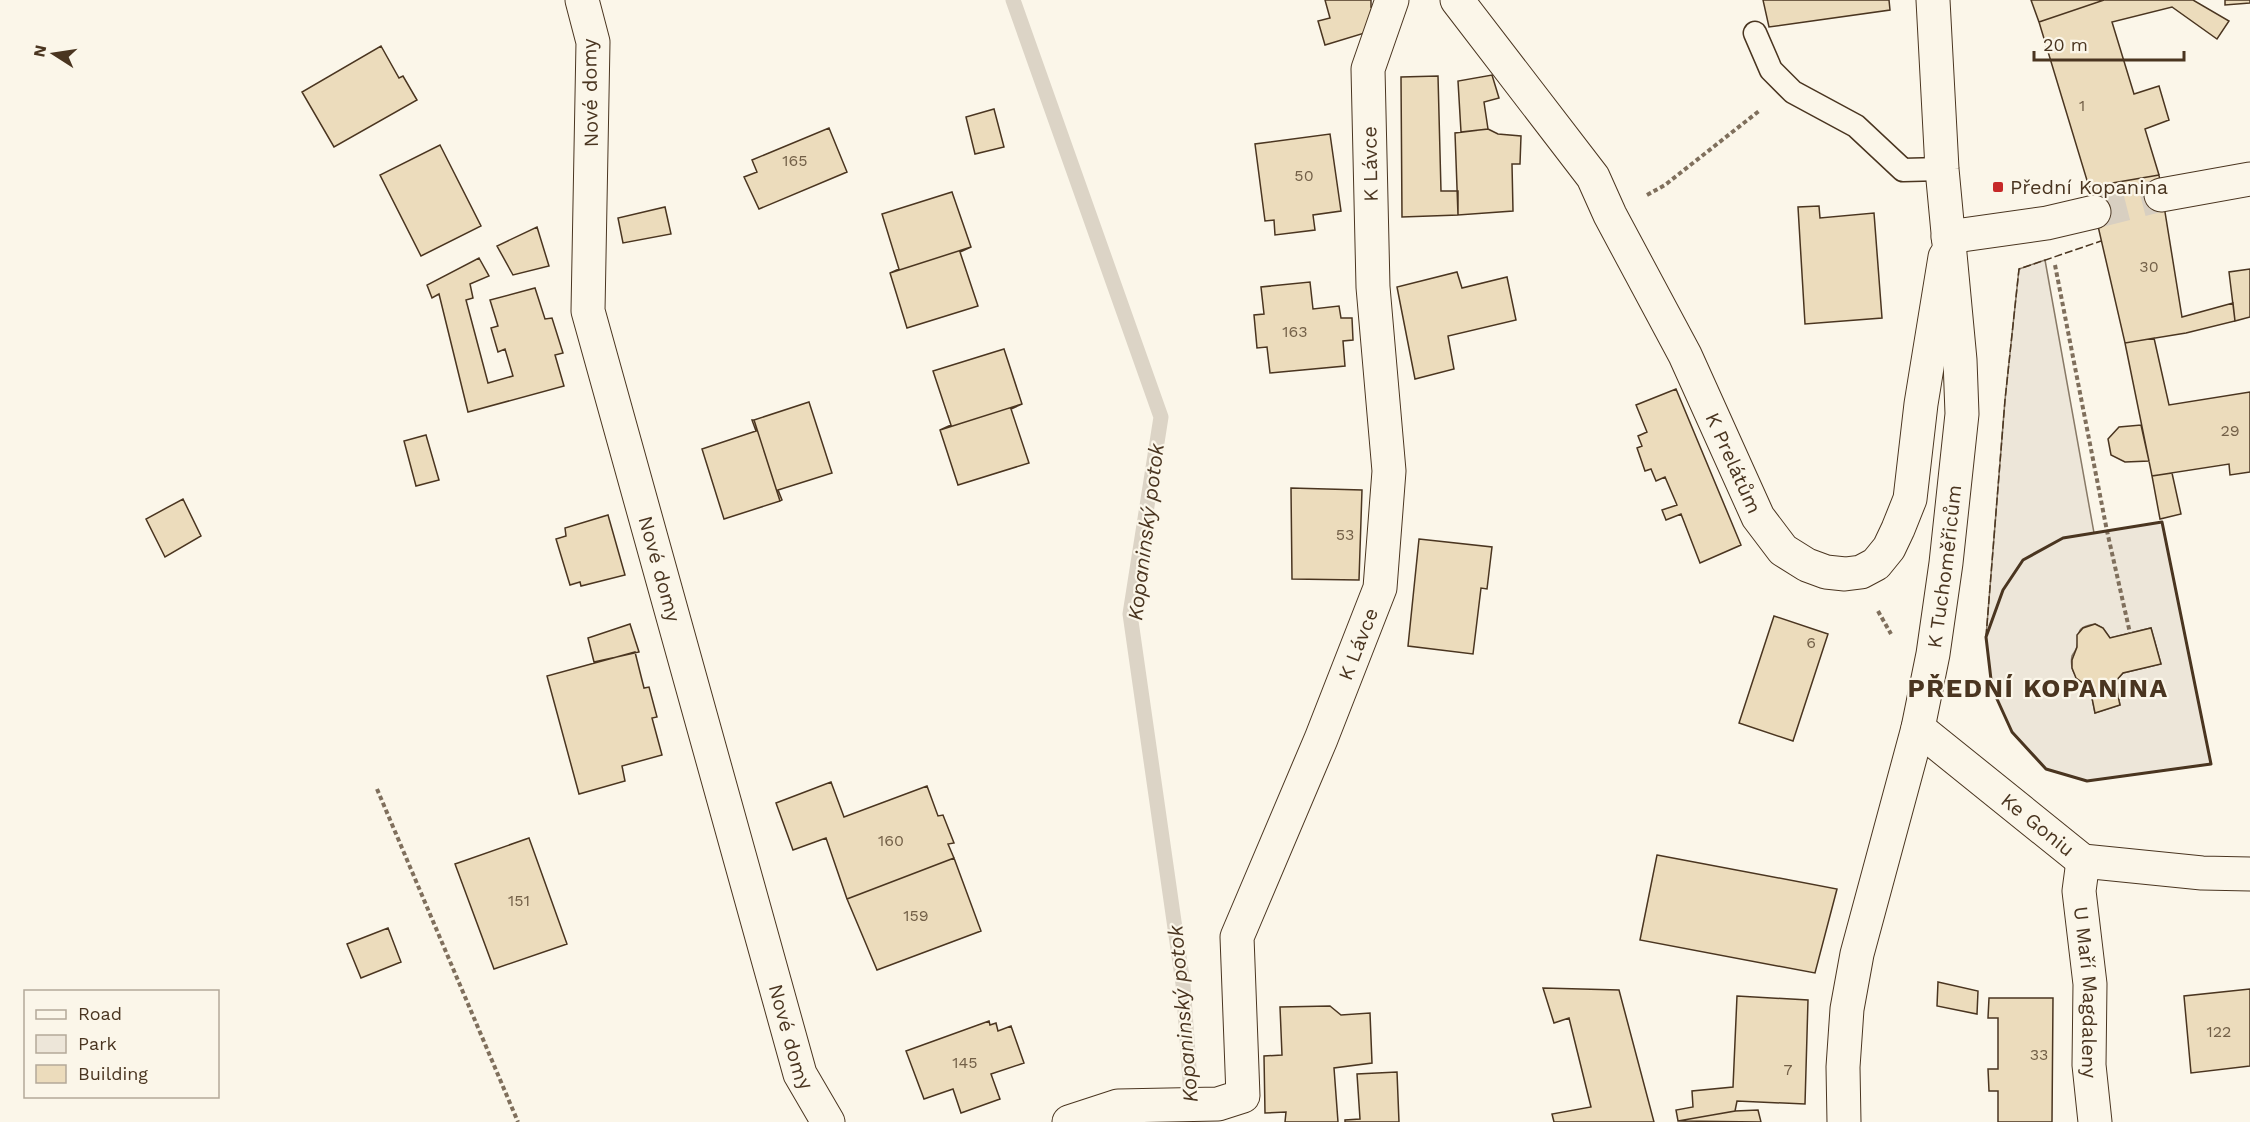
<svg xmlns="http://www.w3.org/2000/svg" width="2250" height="1122" font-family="'Work Sans',sans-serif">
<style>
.green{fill:#ede6d9;stroke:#887966;stroke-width:1.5;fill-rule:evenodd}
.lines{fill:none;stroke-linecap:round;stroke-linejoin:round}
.stream{stroke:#dcd4c6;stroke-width:15}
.building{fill:#ecdcbc;stroke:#4a3520;stroke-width:1.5}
.pedestrian-tunnel{stroke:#d8cfc1;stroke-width:33;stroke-dasharray:33 16;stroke-linecap:butt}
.service-casing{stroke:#4a3520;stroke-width:25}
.pedestrian-casing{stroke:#4a3520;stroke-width:35}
.minor-casing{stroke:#4a3520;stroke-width:35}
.tertiary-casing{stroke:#4a3520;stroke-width:35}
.path{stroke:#7f6f5c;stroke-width:4;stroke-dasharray:4.5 3;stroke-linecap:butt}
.service{stroke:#fbf6e9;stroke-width:22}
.pedestrian{stroke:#fbf6e9;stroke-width:33}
.minor{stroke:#fbf6e9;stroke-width:33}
.tertiary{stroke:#fbf6e9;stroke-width:33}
.fence{stroke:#4a3520;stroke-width:1.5;stroke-dasharray:8 3;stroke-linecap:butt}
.wall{stroke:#4a3520;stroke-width:3}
.poi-dot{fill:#c62828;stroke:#fbf6e9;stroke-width:2}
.labels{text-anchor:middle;stroke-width:4.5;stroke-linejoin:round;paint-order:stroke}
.number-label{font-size:16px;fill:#725f47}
.street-label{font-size:20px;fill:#4a3520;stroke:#fbf6e9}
.poi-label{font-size:20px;fill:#4a3520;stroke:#fbf6e9;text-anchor:start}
.water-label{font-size:21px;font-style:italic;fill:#4a3520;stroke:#fbf6e9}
.district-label{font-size:26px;font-weight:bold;letter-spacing:1.5px;fill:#4a3520;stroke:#fbf6e9}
</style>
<rect width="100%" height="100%" fill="#fbf6e9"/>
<path class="green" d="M2045,260L2094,533L2162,522L2211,764L2087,781L2046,769L2012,732L1992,688L1986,637L2005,400L2019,269ZM2095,624L2103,628L2110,638L2151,628L2161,664L2123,673L2115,682L2120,705L2095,713L2090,688C2078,680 2069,672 2072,656C2073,653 2076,651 2077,647C2080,634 2074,627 2095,624Z"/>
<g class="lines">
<path class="stream" d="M1013,0L1161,417L1130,614L1183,984L1193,1122"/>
</g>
<path class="building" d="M1325,0H1371V7L1377,5L1368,32L1325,45L1318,21L1330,18Z
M1763,0H1889L1890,10L1769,27Z
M2031,0H2104L2039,22Z
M2104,0H2193L2229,21L2217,39L2172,7L2112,22L2134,94L2159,86L2169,120L2145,129L2159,175L2089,187L2039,22Z
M2225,0H2250V3L2225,5Z
M381,46L399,78L403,76L417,100L334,147L302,92Z
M1492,75L1499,98L1484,102L1488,129L1461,132L1458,81Z
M1438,76L1441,191H1458V215L1402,217L1401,77Z
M994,109L1004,147L975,154L966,117Z
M829,128L847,172L759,209L744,177L757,172L752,160Z
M1488,129L1498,134L1521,136L1520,164H1512L1513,211L1458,215L1455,133Z
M1330,134L1341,211L1313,215L1315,230L1275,235L1274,220L1265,221L1255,144Z
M440,145L481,226L421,256L380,175Z
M2159,175L2182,317L2233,303L2235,321L2186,333L2125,343L2089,187Z
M952,192L971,247L890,273L899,269L882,214Z
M1819,206L1820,218L1874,213L1882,318L1805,324L1798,207Z
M665,207L671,234L623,243L618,218Z
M537,227L549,266L513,275L497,246Z
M971,247L960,252L978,306L907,328L890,273Z
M479,258L489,276L470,284L473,298L466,300L488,383L513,376L505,349L498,352L491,328L498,326L490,300L535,288L545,319L552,318L563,353L555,355L564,386L468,412L439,294L432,298L427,285Z
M2250,269V317L2235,321L2229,272Z
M1457,272L1462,288L1507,277L1516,320L1448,336L1454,369L1415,379L1397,287Z
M1310,282L1313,309L1339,306L1341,318H1352L1353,340L1343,341L1345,366L1270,373L1267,347L1257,348L1254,315L1264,314L1261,287Z
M2154,338L2169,405L2250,392V472L2230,475L2229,464L2152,476L2125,343Z
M1004,349L1022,404L940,430L951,425L933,371Z
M1676,389L1741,545L1700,563L1681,514L1666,520L1662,510L1677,505L1665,477L1656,481L1651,469L1645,471L1637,448L1642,446L1638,436L1647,432L1636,405Z
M809,402L832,473L778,490L782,500L780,501L754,420Z
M1022,404L1011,409L1029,463L958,485L940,430Z
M752,420H754L780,501L724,519L702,449L756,431Z
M2141,425L2149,461L2125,462L2111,455L2108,439L2119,427Z
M426,435L439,480L416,486L404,441Z
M2172,473L2181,514L2160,519L2152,476Z
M1291,488L1362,490L1359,580L1292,579Z
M183,499L201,536L165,557L146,519Z
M608,515L625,575L581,586L580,582L570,585L556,539L566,536L565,528Z
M1419,539L1492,547L1487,589L1481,588L1473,654L1408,646Z
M1774,616L1828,634L1793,741L1739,723Z
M630,624L639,652L594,662L588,638Z
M2095,624L2103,628L2110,638L2151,628L2161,664L2123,673L2115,682L2120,705L2095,713L2090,688L2076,678L2072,668V660L2077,647V635L2083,628Z
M635,652L644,688L649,687L657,717L652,718L662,755L622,766L625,781L579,794L547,676Z
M831,782L844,817L927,786L938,816L943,815L954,843L948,844L954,858L847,899L826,838L793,850L776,803Z
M529,838L567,944L494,969L455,864Z
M1657,855L1837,889L1815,973L1640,940Z
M954,858L981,931L877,970L847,899Z
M388,928L401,962L361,978L347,944Z
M1938,982L1978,991L1977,1014L1937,1006Z
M1543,988L1619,990L1654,1122H1554L1552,1114L1591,1107L1569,1018L1554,1023Z
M2250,989V1066L2191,1073L2184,996Z
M1737,996L1808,1000L1805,1104L1737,1101L1735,1111L1678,1121L1676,1110L1693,1107L1692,1091L1733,1087Z
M1989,998H2053L2052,1122H1998V1091H1989L1988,1069H1998V1018H1988Z
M1330,1006L1341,1015L1370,1013L1372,1063L1334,1068L1338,1122H1285L1286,1112L1265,1113L1264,1056L1282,1055L1280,1007Z
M989,1021L990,1025L996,1023L998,1031L1011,1026L1024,1063L991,1074L1000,1099L961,1113L953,1089L924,1099L906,1051Z
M1397,1072L1399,1122H1345V1120L1360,1119L1357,1074Z
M1758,1110L1761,1122L1678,1121L1735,1111Z"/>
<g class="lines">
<path class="pedestrian-tunnel" d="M2094,212L2161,195"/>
<defs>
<path id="service" d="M1755,33L1771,70L1793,92L1856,126L1903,170L1942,169"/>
<path id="pedestrian" d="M1948,237L2047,223L2094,212"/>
<g id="minor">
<path id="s1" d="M582,0L593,42L588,311L800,1074L828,1122"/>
<path id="s2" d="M1457,0L1593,177L1610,215L1685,355L1758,517L1783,550L1807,565L1826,572L1845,574L1861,572L1876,564L1889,548L1898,529L1910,499L1921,404L1945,257"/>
<path d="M2161,195L2250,179"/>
<path id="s3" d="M1918,728L2083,861L2202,873L2250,874"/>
<path id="s4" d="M2083,861L2079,891L2090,984L2089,1065L2095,1122"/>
<path id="s5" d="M1069,1122L1118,1106L1218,1104L1243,1096L1237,937L1321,739L1380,588L1389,471L1373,287L1368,69L1392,0"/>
</g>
<g id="tertiary">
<path id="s6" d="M1844,1122L1843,1067L1847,1009L1857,954L1918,728L1933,654L1946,563L1962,414L1960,360L1942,169L1933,0"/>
</g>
</defs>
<use href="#service" class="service-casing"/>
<use href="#pedestrian" class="pedestrian-casing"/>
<use href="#minor" class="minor-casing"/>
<use href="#tertiary" class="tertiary-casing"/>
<path class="path" d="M1647,195L1665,185L1759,111
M2055,265L2107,531L2130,633
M1878,611L1891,634
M377,789L518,1122"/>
<use href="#service" class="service"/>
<use href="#pedestrian" class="pedestrian"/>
<use href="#minor" class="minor"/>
<use href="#tertiary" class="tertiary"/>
<path class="fence" d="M1986,637L2005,400L2019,269L2101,241"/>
<path class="wall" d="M2162,522L2211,764L2087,781L2046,769L2012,732L1992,688L1986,637L2003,590L2023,560L2063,538Z"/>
</g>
<rect class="poi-dot" x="1992" y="181" width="12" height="12" rx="3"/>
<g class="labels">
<g class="number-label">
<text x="2082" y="111">1</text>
<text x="795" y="166">165</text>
<text x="1304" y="181">50</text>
<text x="2149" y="272">30</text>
<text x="1295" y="337">163</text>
<text x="2230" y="436">29</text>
<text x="1345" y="540">53</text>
<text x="1811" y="648">6</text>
<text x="891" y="846">160</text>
<text x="519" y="906">151</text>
<text x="916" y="921">159</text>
<text x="2219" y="1037">122</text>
<text x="2039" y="1060">33</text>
<text x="965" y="1068">145</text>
<text x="1788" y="1075">7</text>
</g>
<g class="street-label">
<text transform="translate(590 93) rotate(-91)" y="7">Nové domy</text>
<text transform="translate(1370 164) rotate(-91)" y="7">K Lávce</text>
<text dy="7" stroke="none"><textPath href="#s2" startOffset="542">K Prelátům</textPath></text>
<text dy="7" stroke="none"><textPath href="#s6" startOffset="567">K Tuchoměřicům</textPath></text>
<text dy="7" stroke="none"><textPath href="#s1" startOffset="580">Nové domy</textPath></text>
<text dy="7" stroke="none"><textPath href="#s5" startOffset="654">K Lávce</textPath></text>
<text dy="7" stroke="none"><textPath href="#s3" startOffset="154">Ke Goniu</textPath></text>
<text dy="7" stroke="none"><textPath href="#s4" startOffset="132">U Maří Magdaleny</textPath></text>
<text dy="7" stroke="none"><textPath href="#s1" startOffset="1066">Nové domy</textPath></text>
</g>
<g class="poi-label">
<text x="2010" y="194">Přední Kopanina</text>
</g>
<g class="water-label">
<text transform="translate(1146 532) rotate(-83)" y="7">Kopaninský potok</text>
<text transform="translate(1183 1014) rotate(-95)" y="7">Kopaninský potok</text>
</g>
<g class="district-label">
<text x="2038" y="697">PŘEDNÍ KOPANINA</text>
</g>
</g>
<rect x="24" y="990" width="195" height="108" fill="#fbf6e9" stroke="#b4a999" stroke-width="1.5"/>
<rect x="36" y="1010" width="30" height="9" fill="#fbf6e9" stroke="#b4a999" stroke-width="1.5"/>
<text x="78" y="1020" font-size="18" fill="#4a3520">Road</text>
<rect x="36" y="1035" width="30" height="18" fill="#ede6d9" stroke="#b4a999" stroke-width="1.5"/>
<text x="78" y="1050" font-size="18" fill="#4a3520">Park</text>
<rect x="36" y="1065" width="30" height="18" fill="#ecdcbc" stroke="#b4a999" stroke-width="1.5"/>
<text x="78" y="1080" font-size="18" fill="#4a3520">Building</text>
<g transform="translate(54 54) rotate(282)" stroke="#fbf6e9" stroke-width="4.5" paint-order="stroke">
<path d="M0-4.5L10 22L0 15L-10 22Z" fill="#4a3520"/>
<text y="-9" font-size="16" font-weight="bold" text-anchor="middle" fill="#4a3520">N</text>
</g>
<path d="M2034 51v9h150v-9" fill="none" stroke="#4a3520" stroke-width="3"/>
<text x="2043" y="51" font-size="18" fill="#4a3520" stroke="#fbf6e9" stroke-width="4.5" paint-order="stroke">20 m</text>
</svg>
